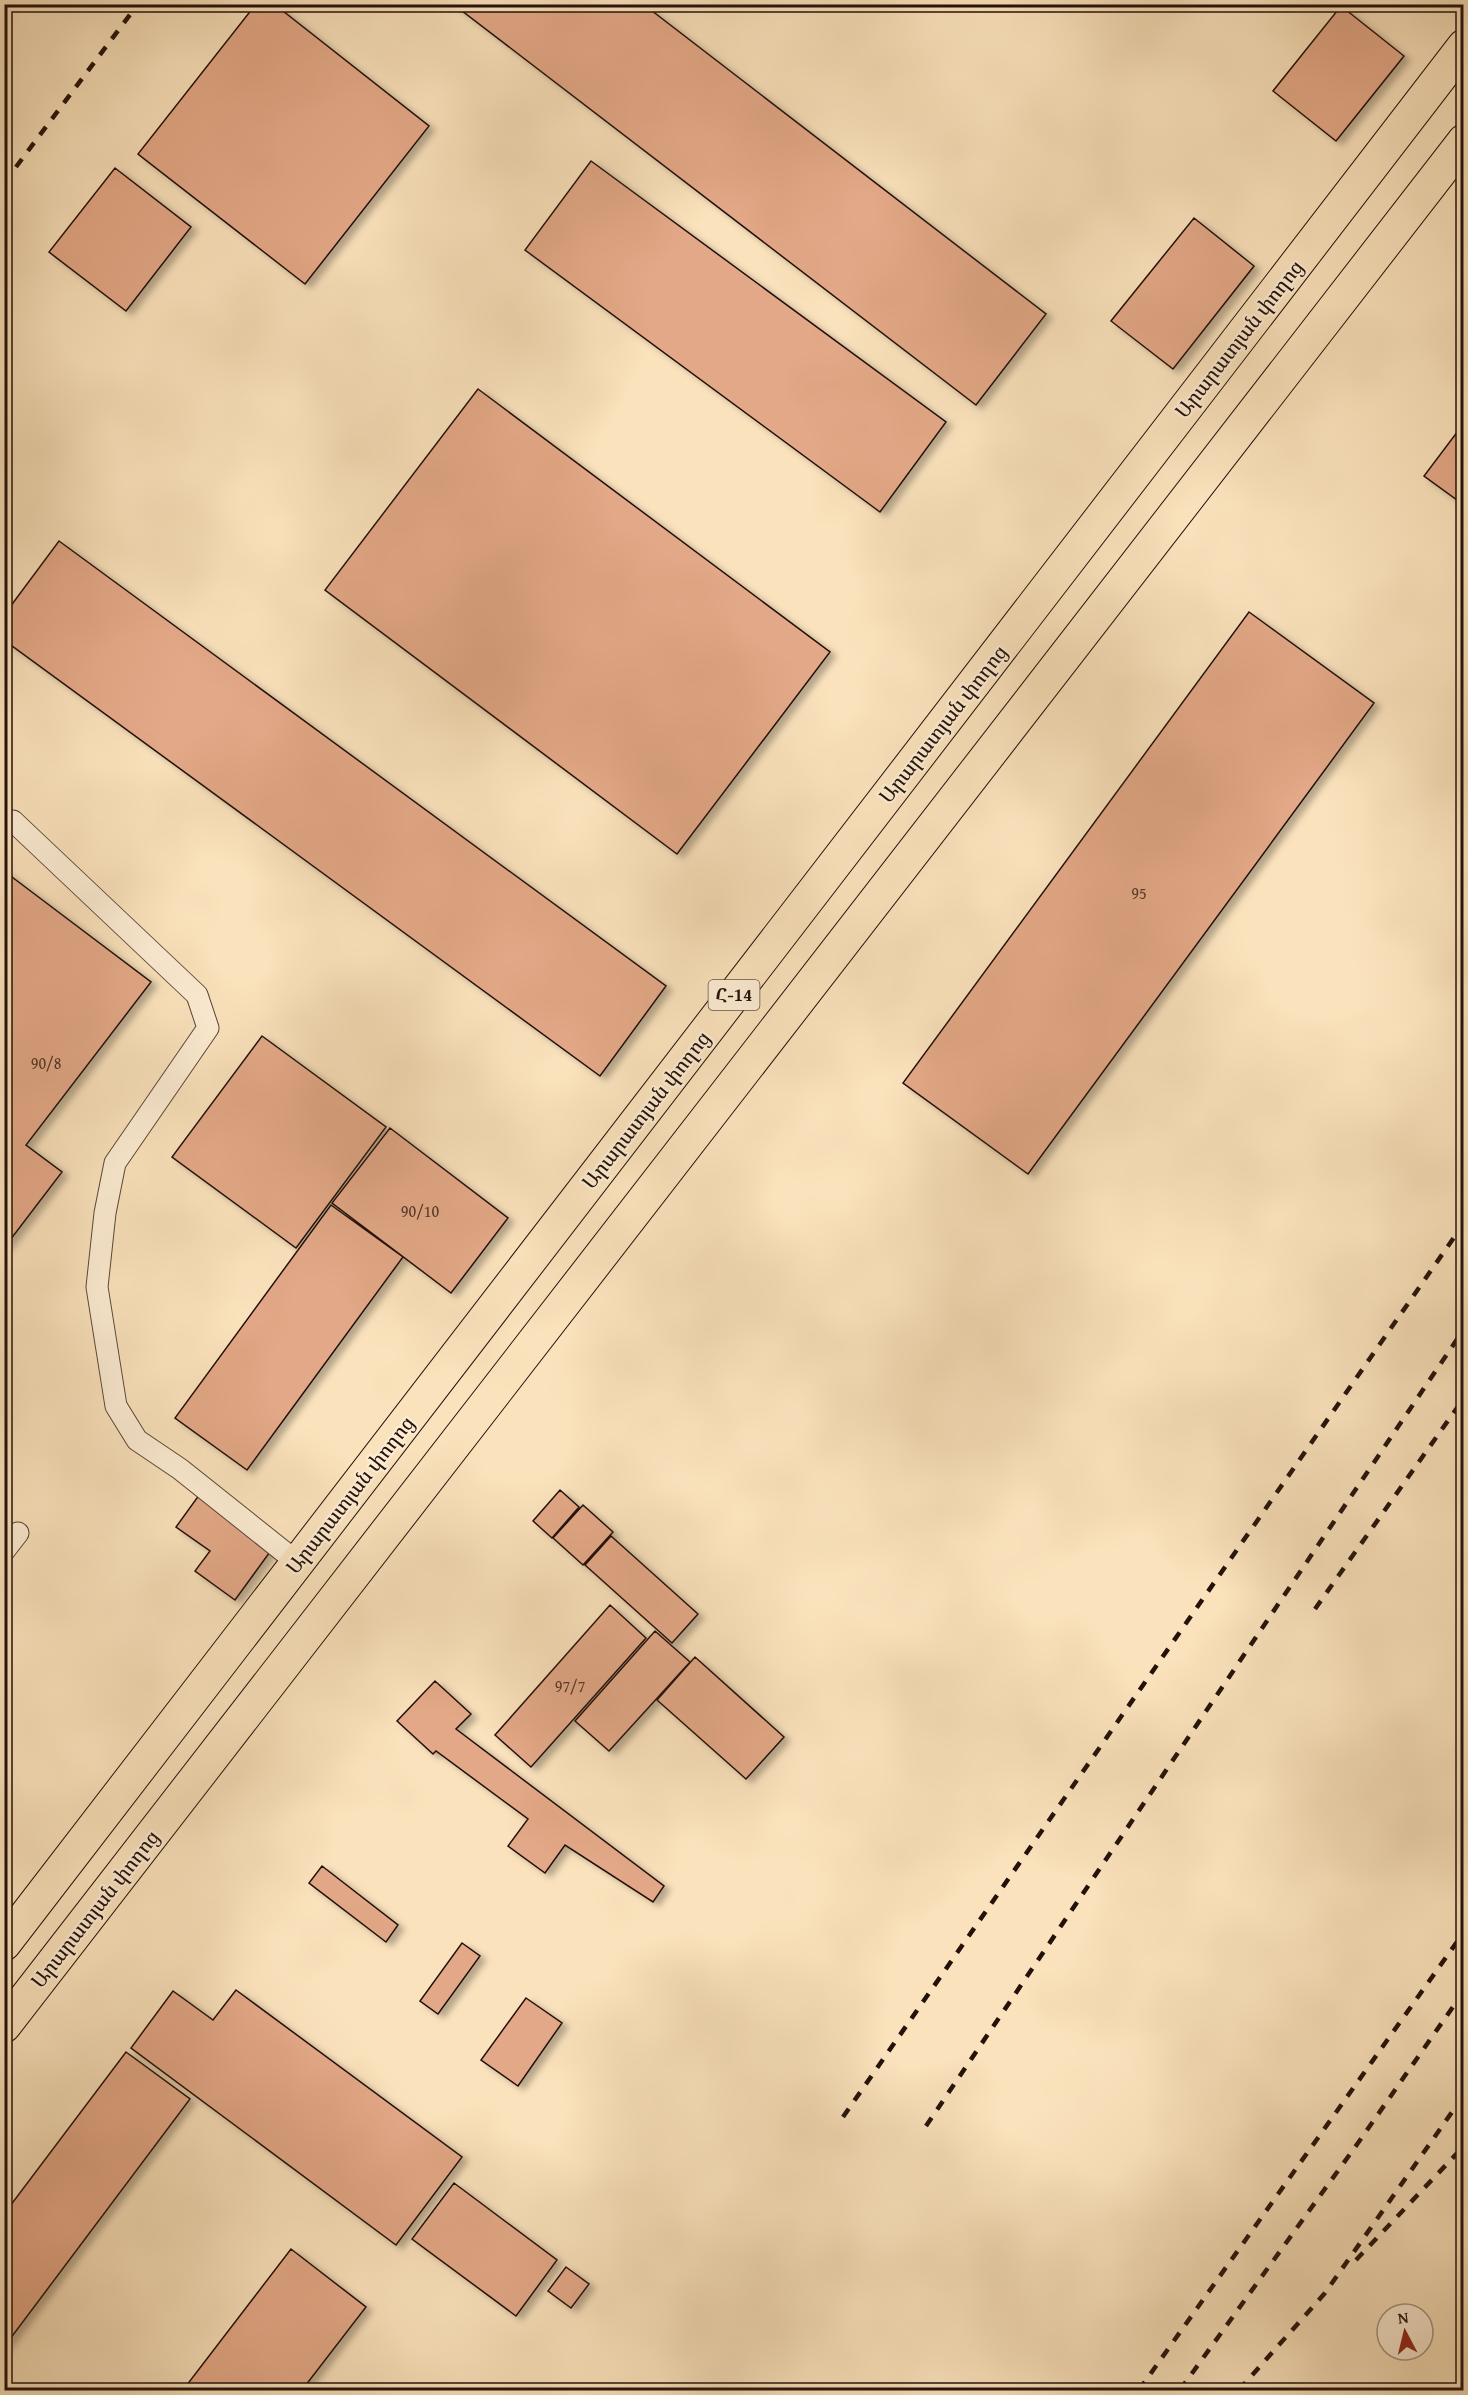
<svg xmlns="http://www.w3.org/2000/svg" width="1468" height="2395" font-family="'Gentium Book Plus','Noto Serif Armenian',serif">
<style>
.building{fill:#e3a887;stroke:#23110a;stroke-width:1.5;filter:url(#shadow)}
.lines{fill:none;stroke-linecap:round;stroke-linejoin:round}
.service-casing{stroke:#594536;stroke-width:23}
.primary-casing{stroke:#23110a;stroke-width:35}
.service{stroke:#fcecd3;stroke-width:21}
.primary{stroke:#fae2bc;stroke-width:33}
.rail{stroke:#23110a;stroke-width:4.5;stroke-dasharray:10 10;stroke-linecap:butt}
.labels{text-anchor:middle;stroke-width:4.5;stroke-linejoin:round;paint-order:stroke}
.number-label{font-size:16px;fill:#533729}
.shield{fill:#fcecd3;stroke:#645346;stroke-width:1.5}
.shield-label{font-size:18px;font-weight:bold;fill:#23110a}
.street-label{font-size:20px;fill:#23110a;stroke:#fcecd3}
</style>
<defs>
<filter id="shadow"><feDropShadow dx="6" dy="4" stdDeviation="3" flood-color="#0004"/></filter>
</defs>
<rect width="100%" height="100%" fill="#fae2bc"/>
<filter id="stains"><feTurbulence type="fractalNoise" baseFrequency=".00333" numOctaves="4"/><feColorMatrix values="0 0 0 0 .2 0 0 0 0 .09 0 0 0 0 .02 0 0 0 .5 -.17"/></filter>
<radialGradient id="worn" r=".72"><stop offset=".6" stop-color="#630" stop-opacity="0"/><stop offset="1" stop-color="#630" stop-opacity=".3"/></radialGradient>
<path class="building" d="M256,4H274L429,126L305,284L138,154Z
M453,4H643L1046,314L976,405Z
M1341,6L1404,56L1336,141L1273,91Z
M591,161L946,422L880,512L525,250Z
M115,168L191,227L126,311L49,252Z
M1194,218L1254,266L1173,369L1111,321Z
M478,389L830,652L677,854L325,590Z
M1464,423V505L1424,476Z
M59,541L666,986L600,1076L4,640V615Z
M1249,612L1374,703L1028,1174L903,1083Z
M4,871L151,982L26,1145L62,1172L4,1248Z
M262,1036L386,1127L296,1248L172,1157Z
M390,1128L508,1218L451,1293L332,1203Z
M331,1205L403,1257L247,1470L175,1418Z
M560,1490L579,1507L552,1538L533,1521Z
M202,1491L275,1545L235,1600L195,1571L210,1551L176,1527Z
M583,1505L613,1532L583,1565L553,1538Z
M611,1536L698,1614L672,1643L585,1565Z
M610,1605L646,1638L531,1767L495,1735Z
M655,1631L690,1662L609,1751L575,1721Z
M695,1657L784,1737L746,1779L657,1700Z
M435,1681L471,1714L456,1729L664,1886L653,1902L565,1845L545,1873L508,1846L528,1819L436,1751L433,1754L397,1721Z
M322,1866L398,1925L386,1942L309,1883Z
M462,1943L480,1956L438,2014L420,2001Z
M236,1990L462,2157L396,2245L131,2048L173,1991L213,2020Z
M526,1998L562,2023L518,2086L481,2060Z
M126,2052L190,2099L4,2347V2214Z
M454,2183L557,2260L516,2316L412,2239Z
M291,2249L366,2307L302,2390H183Z
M566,2267L589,2284L571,2308L548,2291Z"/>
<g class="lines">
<defs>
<path id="service" d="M13,821L197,995L208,1028L115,1163L105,1213L97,1287L116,1406L137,1440L180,1469L298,1563
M4,1551L18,1533"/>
<path id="primary" d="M4,1944L1464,46
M4,2026L1464,141"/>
</defs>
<use href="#service" class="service-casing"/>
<use href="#primary" class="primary-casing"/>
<use href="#service" class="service"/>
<use href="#primary" class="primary"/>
<path class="rail" d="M4,183L138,4
M1315,1609L1464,1398
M843,2117L1464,1223
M926,2126L1464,1329
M1356,2260L1464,2146
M1139,2390L1464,1932
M1180,2390L1358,2143L1464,1991
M1239,2390L1325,2293L1464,2095"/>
</g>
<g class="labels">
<g class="number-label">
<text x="1139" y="899">95</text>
<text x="46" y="1069">90/8</text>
<text x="420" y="1217">90/10</text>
<text x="570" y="1692">97/7</text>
</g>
<rect class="shield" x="708.5" y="980" width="51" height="30" rx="4.5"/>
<g class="shield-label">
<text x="734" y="1001">Հ-14</text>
</g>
<g class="street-label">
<text transform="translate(1239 339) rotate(-52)" y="7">Արարատյան փողոց</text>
<text transform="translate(943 724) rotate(-52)" y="7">Արարատյան փողոց</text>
<text transform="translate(646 1110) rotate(-52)" y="7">Արարատյան փողոց</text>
<text transform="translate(350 1495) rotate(-52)" y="7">Արարատյան փողոց</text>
<text transform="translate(95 1909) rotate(-52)" y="7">Արարատյան փողոց</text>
</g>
</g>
<rect width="1468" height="2395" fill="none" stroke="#fae2bc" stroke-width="24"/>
<rect x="6" y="6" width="1456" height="2383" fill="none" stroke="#23110a" stroke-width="3"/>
<rect x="12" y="12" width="1444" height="2371" fill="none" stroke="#23110a" stroke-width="1.5"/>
<g transform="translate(1405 2332) rotate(353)"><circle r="28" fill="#fcecd3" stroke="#a59483" stroke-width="1.5"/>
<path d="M0-4.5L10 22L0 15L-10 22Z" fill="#8f2418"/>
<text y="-9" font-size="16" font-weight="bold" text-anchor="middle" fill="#23110a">N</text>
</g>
<rect width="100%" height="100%" filter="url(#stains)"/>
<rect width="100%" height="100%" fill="url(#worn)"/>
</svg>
